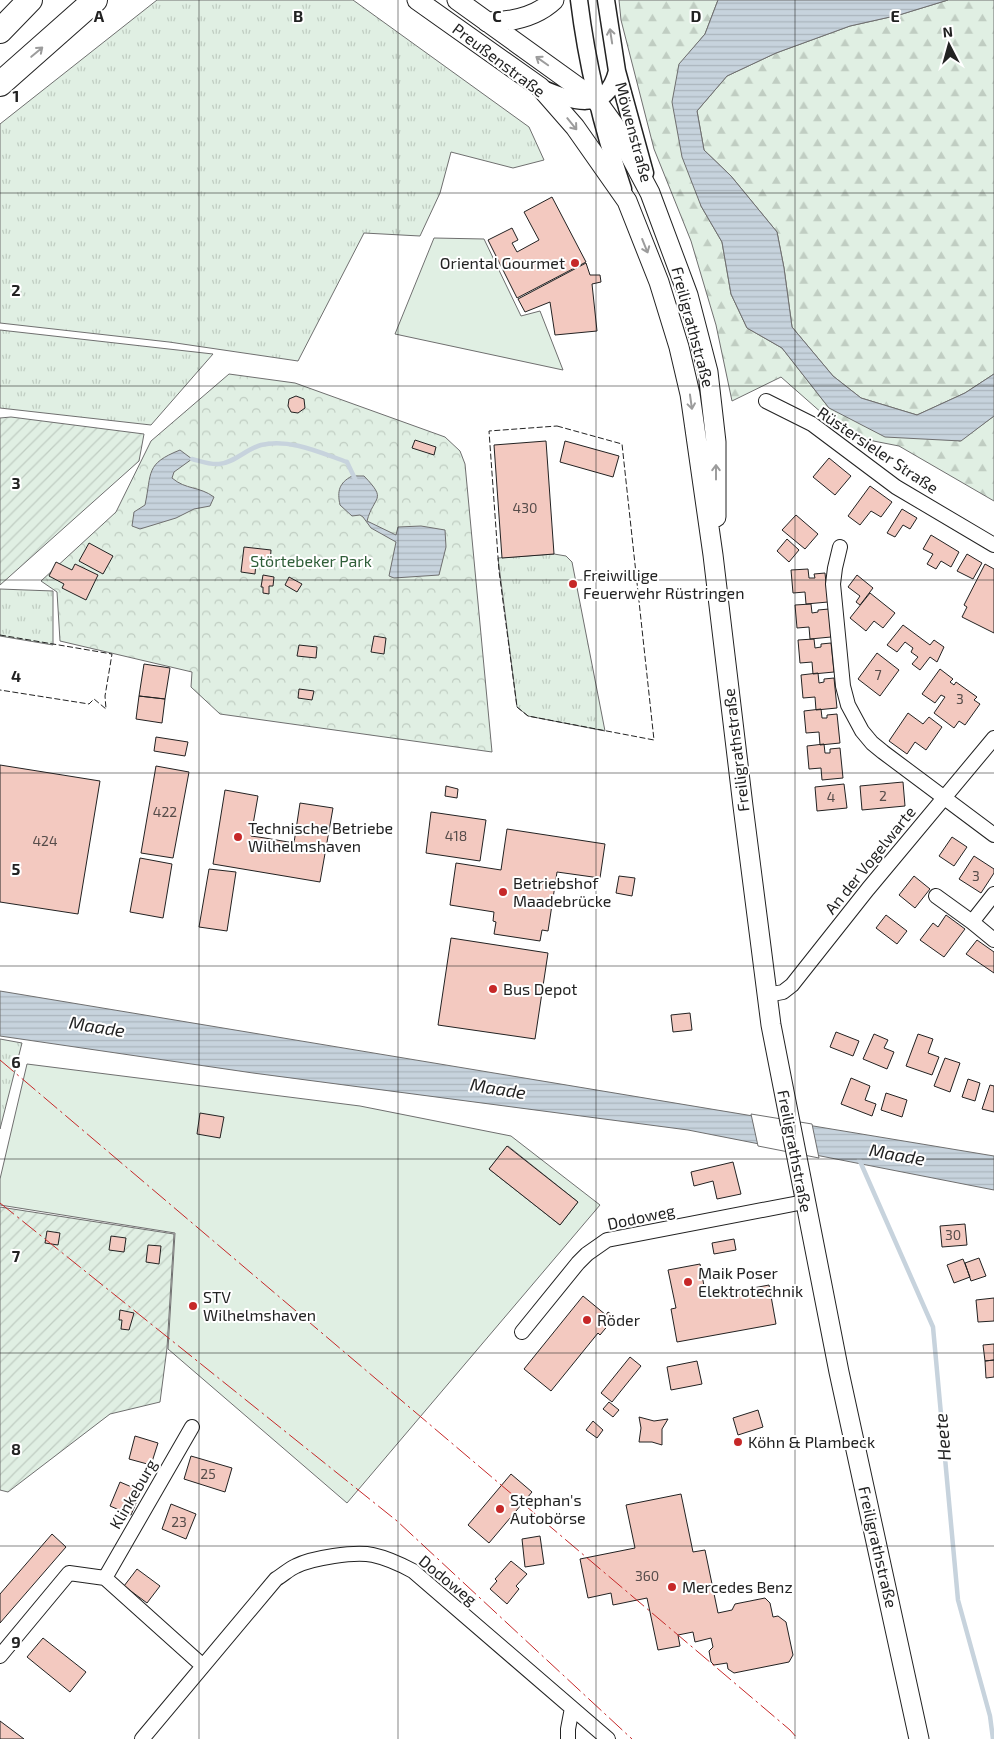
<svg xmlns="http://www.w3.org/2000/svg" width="994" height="1739" font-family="'Exo 2',sans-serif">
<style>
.grass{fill:url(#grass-tufts);stroke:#6f6f6f}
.forest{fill:url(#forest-firs);stroke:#6f6f6f}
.park{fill:url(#park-crowns);stroke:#6f6f6f}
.garden{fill:url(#garden-furrows);stroke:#6f6f6f}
.pitch{fill:#e0efe3;stroke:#6f6f6f;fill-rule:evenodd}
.water{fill:url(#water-rules);stroke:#6f6f6f}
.pier{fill:#fff;stroke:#6f6f6f}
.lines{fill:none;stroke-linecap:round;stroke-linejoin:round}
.stream{stroke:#c7d3dd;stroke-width:4.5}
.building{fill:#f3c9c0;stroke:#222}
.minor-casing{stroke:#222;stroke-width:16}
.tertiary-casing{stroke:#222;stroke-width:19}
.secondary-casing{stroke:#222;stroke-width:21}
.motorway-casing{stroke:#222;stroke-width:26}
.minor{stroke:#fff;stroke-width:14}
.tertiary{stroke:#fff;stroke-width:16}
.secondary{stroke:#fff;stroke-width:19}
.motorway{stroke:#fff;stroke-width:24}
.fence{stroke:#222;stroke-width:1;stroke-dasharray:6 2.5;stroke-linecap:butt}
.power{stroke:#c62828;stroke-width:1;stroke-dasharray:18 4 2.5 4;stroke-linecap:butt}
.oneway{stroke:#9c9c9c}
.grid{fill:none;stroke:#222;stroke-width:1;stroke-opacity:0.55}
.poi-dot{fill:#c62828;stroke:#fff;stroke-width:2}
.labels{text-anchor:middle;stroke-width:4;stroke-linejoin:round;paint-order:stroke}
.number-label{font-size:14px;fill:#564c4a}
.street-label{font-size:16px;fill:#222;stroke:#fff}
.poi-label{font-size:16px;fill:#222;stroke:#fff;text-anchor:start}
.park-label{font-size:16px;fill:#2f5e38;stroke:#fff}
.water-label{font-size:18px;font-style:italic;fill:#222;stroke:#fff}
.grid-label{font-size:16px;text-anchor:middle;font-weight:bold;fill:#222;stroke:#fff;stroke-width:4;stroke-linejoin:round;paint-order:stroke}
</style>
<defs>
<pattern id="grass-tufts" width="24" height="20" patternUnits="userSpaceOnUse" patternTransform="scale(1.25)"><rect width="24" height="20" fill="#e0efe3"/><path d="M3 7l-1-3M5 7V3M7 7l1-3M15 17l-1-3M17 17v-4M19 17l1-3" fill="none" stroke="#c0cdc2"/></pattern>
<pattern id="forest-firs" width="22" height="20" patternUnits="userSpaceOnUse" patternTransform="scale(1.25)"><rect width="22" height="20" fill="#e0efe3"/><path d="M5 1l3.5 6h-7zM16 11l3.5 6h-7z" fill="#c0cdc2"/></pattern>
<pattern id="park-crowns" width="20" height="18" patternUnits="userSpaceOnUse" patternTransform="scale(1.25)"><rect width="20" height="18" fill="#e0efe3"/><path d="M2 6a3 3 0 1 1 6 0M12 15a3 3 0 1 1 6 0" fill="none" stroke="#c0cdc2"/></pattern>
<pattern id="garden-furrows" width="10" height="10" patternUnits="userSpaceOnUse" patternTransform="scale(1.25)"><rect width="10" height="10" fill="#e0efe3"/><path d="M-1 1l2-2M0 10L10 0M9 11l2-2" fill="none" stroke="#c0cdc2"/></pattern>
<pattern id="water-rules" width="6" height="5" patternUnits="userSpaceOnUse" patternTransform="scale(1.25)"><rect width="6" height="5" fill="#c7d3dd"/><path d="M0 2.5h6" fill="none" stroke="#abb5bd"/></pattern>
</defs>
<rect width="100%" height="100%" fill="#fff"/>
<path class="grass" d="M157,0H353L529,127L544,160L513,168L451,152L440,193L420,236L364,233L298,361L169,342L0,323V124Z
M0,330L213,354L151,425L0,408Z
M554,554L566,556L572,562L605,731L528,716L517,707L498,558Z
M0,589L53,591V645L0,636Z
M0,1039L22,1043L0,1129Z"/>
<path class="forest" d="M619,0H718L705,34L679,65L701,206L722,242L731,294L747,328L782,348L829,408L960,441L994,416V501L899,446L848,436L781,377L732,401L716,325L691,241L654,149L621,20Z
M948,0H994V374L965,393L917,415L861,398L833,376L792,327L784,268L777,232L731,176L704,150L697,111L727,76L776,53L850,26L899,15Z"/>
<path class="park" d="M229,374L295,383L445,437L460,451L465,464L492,752L220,714L191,687L192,672L60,641L57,592L41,581L116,512L151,441Z"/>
<path class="garden" d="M11,417L144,434L139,461L0,585V418Z
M0,1207L174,1234L167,1348L160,1402L110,1414L8,1492L0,1490Z"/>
<path class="pitch" d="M434,238L484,239L521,316L540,311L563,370L395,334Z
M27,1064L360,1106L511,1136L600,1205L347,1503L168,1349L175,1233L0,1205V1179ZM508,1146L578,1202L560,1225L489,1169Z"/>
<path class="water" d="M718,0H948L899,15L850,26L776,53L727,76L697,111L704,150L731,176L777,232L784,268L792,327L833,376L861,398L917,415L965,393L994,374V416L961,441L885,437L829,408L782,348L747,328L731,294L722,242L701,206L682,157L672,102L679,64L705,34Z
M180,450L192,459L174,472L172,478C186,490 199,486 214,497L210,506L194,509L176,518L140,529L132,526L134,512L145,505C152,472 145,464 180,450Z
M352,476H364C388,501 374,495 367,521L396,535L398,527L421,526L445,530L446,547L439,575L394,578L389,576L396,542L371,528L363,517L360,515L352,516L340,505C337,491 339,483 352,476Z
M0,991L994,1156V1190L688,1130L253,1073L0,1036Z"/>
<path class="pier" d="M751,1114L812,1124L819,1158L758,1146Z"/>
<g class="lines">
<path class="stream" d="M192,459C200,461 210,465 219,464C234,463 246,449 261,445C290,438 321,453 347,462L356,481
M859,1159L933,1327L958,1600L990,1716L993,1739"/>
</g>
<path class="building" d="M552,197L586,262L517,298L488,240L512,228L518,240L512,243L517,252L539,240L524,212Z
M586,263L590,275H600L601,282L592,284L597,331L555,335L550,302L525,312L518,299Z
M296,396L304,399L305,408L298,413L291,412L288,406L289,399Z
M415,440L436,447L434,455L412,448Z
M546,441L554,554L502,558L494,445Z
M565,441L619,456L613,477L560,462Z
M829,458L851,476L835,495L813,477Z
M870,486L892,502L881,517L871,511L860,525L848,516Z
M902,509L917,518L910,529L903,525L895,537L887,533Z
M796,515L818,534L805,549L782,530Z
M931,535L959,552L951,567L941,561L936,569L927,564L933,554L923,549Z
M787,539L799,550L789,562L777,551Z
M89,543L113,556L103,574L79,561Z
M244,547L271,550L270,564L256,563L255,574L241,572Z
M967,554L982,563L973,579L957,571Z
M56,562L72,570L75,564L98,575L86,600L62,588L64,584L49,576Z
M985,564L994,569V633L962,617L967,607L964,605Z
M808,569L809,578H815L814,574L825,573L828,602L806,604L805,592L793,593L791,570Z
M263,575L274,577L273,586H269V594L263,593V587H261Z
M857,575L873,588L860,605L856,602L860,596L848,587Z
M289,577L302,584L297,592L285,585Z
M870,593L895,613L883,628L874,621L866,631L850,618Z
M811,604L812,613L818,612V610L829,609L831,637L810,639L809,627L797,628L795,605Z
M903,625L930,645L934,640L944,647L937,662L930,657L920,670L912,664L918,657L911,652L913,648L905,642L897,652L887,645Z
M374,636L386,638L384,654L371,652Z
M814,639L815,648L821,647V644L831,643L834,672L813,674L812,662L800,663L798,640Z
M299,645L317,647L316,658L297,656Z
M877,653L899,670L880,696L858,679Z
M144,664L170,668L165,699L139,696Z
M940,669L953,679L950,682L954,685L956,682L977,697L974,700L980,704L965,725L959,721L954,728L934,713L945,697L941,695L935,703L922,694Z
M818,673L819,683L824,682V679L834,678L837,708L816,710L815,697L803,698L801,675Z
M299,689L314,691L312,700L298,698Z
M139,696L165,699L162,723L136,719Z
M821,709L822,718H827V715L837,714L840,743L820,745L819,732L806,733L804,711Z
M908,713L923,724L929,717L942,727L926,750L915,742L907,754L889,741Z
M156,737L188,742L185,756L154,751Z
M824,744L825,753H830V749L840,748L843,778L822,780L821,768L809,769L807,746Z
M0,765L100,781L78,914L0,902Z
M156,766L189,772L173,858L141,853Z
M903,782L905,806L862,810L860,786Z
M844,784L847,808L817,811L815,787Z
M446,786L458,789L457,798L445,796Z
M225,790L258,796L251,836L265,838L294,843L300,803L333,808L320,882L213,864Z
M431,812L486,820L480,861L426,853Z
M507,829L605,844L600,878L557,872L548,931L542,930L540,941L494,934L496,922L493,921L494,912L450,905L456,863L501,870Z
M952,837L967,847L954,866L939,856Z
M974,856L994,869V873L981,893L959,879Z
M140,858L172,864L163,918L130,912Z
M209,869L236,872L227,931L199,927Z
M619,876L635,878L632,896L616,893Z
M914,876L930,889L915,908L899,895Z
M886,915L907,931L897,944L876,928Z
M946,915L965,929L944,957L920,940L933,923L938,927Z
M451,938L548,953L535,1039L438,1025Z
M977,940L994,952V973L966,954Z
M690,1013L692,1030L673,1032L671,1015Z
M836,1032L859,1041L853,1056L830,1047Z
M874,1034L888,1040L884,1048L894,1052L887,1069L863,1059Z
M918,1034L933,1039L928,1053L939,1057L932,1075L906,1066Z
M945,1058L960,1063L950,1092L934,1086Z
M851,1078L870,1086L865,1100L876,1104L872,1116L841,1104Z
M968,1079L980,1083L975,1101L962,1097Z
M990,1085L994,1086V1112L982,1109Z
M886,1093L907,1100L902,1117L881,1110Z
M200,1113L224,1117L220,1138L197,1134Z
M507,1146L578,1202L560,1225L489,1169Z
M733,1162L741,1194L717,1199L713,1181L694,1186L691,1172Z
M965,1224L967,1245L942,1247L940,1226Z
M47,1231L60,1233L58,1245L45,1243Z
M111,1236L126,1238L124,1252L109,1250Z
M734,1239L736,1250L714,1254L712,1243Z
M148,1245L161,1246L159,1264L146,1262Z
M979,1258L986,1276L971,1281L965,1263Z
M963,1259L970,1277L954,1283L947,1265Z
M700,1264L706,1297L769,1285L776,1324L677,1342L671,1309L676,1308L668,1270Z
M583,1296L606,1315L608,1312L615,1317L600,1335L598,1333L551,1391L524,1369Z
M994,1298V1321L978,1322L976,1300Z
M120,1310L134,1313L129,1330L121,1329L122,1320H119Z
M994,1344V1360L985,1361L983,1345Z
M630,1357L641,1366L612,1402L601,1393Z
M994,1360V1377L986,1378L985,1361Z
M697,1361L702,1384L671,1390L667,1367Z
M609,1402L619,1410L613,1417L603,1409Z
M758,1410L763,1427L738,1435L733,1418Z
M639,1417L654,1421L668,1419L662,1429V1445L652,1442H639L641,1428Z
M593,1421L603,1430L597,1438L586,1430Z
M135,1436L158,1443L151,1465L129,1459Z
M191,1456L232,1468L225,1492L184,1479Z
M511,1474L532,1492L489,1543L468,1525Z
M120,1482L141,1491L131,1515L110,1506Z
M681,1494L693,1552L705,1550L718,1613L732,1610L735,1604L765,1598L770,1603L773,1617L778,1616L786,1622L793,1655L789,1662L734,1673L728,1669L727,1663L714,1665L711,1662L709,1651L713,1647L711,1638L695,1642L693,1632L678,1635L680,1646L658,1650L647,1598L613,1605L611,1593L588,1598L580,1559L635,1548L626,1505Z
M171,1504L196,1514L186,1539L162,1529Z
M52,1534L66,1547L0,1623V1594Z
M540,1536L544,1564L525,1567L522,1539Z
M511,1561L527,1574L516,1586L519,1589L507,1604L490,1589L497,1581L495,1579Z
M137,1569L160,1586L147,1603L124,1586Z
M43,1638L86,1672L70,1692L27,1657Z
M0,1721L24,1739H0Z"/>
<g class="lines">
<defs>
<path id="minor" d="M766,401L812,424L896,487L994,545
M840,547L835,568L833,584L843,686L848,705L862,731L872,743L883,752L994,835
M936,896L972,922L994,894
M972,922L994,940
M767,995L783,992L792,985L868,889L994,738
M522,1332L578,1263L587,1254L607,1240L804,1202
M105,1578L192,1427
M0,1656L69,1573L105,1578L203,1666
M142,1739L276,1579C283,1575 289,1569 296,1566C312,1558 355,1551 373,1555C387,1558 400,1564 413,1571L608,1739
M568,1739V1729L572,1708"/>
<path id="tertiary" d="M579,0C587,65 602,127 623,189
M606,0L617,71L645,173
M541,88C571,101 606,115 617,71"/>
<path id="secondary" d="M417,0L540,87L575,127L627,201L659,282L679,347L690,394L713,555L743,806L771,1025L839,1372L919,1739
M457,0L596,100L614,125L650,193L688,295L708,372L716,442V517
M487,22C512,22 536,17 554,0"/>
<path id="motorway" d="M0,31L30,0
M0,84L95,0"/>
</defs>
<use href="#minor" class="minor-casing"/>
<use href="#tertiary" class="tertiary-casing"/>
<use href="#secondary" class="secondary-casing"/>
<use href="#motorway" class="motorway-casing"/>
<use href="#minor" class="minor"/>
<use href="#tertiary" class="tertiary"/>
<use href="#secondary" class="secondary"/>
<use href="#motorway" class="motorway"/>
<path class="fence" d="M557,426L622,444L654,740L528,716L517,707L499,571L489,431Z
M0,635L112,654L105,696L106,709L94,699L89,704L0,690"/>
<path class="power" d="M0,1060L790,1730L798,1739
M0,1203L397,1521L632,1739"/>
</g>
<defs><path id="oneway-shaft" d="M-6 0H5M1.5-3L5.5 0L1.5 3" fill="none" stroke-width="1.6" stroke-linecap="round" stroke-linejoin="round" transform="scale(1.25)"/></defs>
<g class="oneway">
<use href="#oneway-shaft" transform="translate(611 36) rotate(-99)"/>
<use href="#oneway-shaft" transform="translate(37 52) rotate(-40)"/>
<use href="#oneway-shaft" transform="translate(542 61) rotate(-145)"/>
<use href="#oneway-shaft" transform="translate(572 124) rotate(51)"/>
<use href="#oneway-shaft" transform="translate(645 246) rotate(68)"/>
<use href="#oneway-shaft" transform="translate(691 402) rotate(82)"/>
<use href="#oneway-shaft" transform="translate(716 472) rotate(-90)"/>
</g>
<path class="grid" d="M199,0V1739M398,0V1739M596,0V1739M795,0V1739M0,193H994M0,386H994M0,580H994M0,773H994M0,966H994M0,1159H994M0,1353H994M0,1546H994"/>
<g class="poi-dot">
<circle cx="575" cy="263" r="5"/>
<circle cx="573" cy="584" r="5"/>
<circle cx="238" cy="837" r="5"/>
<circle cx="503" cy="892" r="5"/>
<circle cx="493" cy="989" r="5"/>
<circle cx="688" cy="1282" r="5"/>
<circle cx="193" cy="1306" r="5"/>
<circle cx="587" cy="1320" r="5"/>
<circle cx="738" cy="1442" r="5"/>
<circle cx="500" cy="1509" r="5"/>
<circle cx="672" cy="1587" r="5"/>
</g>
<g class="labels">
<g class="number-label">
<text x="525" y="513">430</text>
<text x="878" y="680">7</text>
<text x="960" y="704">3</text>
<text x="883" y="801">2</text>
<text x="831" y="802">4</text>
<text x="165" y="817">422</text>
<text x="456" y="841">418</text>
<text x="45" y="846">424</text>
<text x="976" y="881">3</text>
<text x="953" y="1240">30</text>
<text x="208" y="1479">25</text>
<text x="179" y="1527">23</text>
<text x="647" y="1581">360</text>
</g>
<g class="street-label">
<text transform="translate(499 60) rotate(37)" y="6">Preußenstraße</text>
<text transform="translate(634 132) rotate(75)" y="6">Möwenstraße</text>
<text transform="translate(693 327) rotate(75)" y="6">Freiligrathstraße</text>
<text transform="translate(878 450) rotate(34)" y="6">Rüstersieler Straße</text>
<text transform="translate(736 750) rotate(-97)" y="6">Freiligrathstraße</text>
<text transform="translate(870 860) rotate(-51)" y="6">An der Vogelwarte</text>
<text transform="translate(795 1151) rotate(79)" y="6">Freiligrathstraße</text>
<text transform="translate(641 1217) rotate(-12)" y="6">Dodoweg</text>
<text transform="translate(133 1494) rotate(-60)" y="6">Klinkeburg</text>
<text transform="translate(878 1547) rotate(77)" y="6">Freiligrathstraße</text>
<text transform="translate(448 1580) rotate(39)" y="6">Dodoweg</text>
</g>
<g class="poi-label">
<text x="565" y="269" text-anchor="end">Oriental Gourmet</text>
<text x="583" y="581">Freiwillige<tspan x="583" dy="18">Feuerwehr Rüstringen</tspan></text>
<text x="248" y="834">Technische Betriebe<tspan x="248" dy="18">Wilhelmshaven</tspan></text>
<text x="513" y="889">Betriebshof<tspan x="513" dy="18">Maadebrücke</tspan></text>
<text x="503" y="995">Bus Depot</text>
<text x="698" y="1279">Maik Poser<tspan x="698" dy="18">Elektrotechnik</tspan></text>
<text x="203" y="1303">STV<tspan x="203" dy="18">Wilhelmshaven</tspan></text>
<text x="597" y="1326">Röder</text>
<text x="748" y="1448">Köhn &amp; Plambeck</text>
<text x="510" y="1506">Stephan's<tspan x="510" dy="18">Autobörse</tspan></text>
<text x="682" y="1593">Mercedes Benz</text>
</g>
<g class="park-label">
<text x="311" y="567">Störtebeker Park</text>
</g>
<g class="water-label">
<text transform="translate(97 1027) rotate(9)" y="6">Maade</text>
<text transform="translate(498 1089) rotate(9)" y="6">Maade</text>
<text transform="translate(897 1155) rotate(10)" y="6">Maade</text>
<text transform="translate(943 1437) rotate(-95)" y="6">Heete</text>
</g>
</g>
<g class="grid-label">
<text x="99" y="22">A</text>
<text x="298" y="22">B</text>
<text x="497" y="22">C</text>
<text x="696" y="22">D</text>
<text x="895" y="22">E</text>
<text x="16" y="102">1</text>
<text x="16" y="296">2</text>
<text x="16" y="489">3</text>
<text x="16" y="682">4</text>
<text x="16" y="875">5</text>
<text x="16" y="1068">6</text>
<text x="16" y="1262">7</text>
<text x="16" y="1455">8</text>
<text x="16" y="1648">9</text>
</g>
<g transform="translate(949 45) rotate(354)" stroke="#ffffff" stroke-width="4" paint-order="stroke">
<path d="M0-4L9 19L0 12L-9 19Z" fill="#222222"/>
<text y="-8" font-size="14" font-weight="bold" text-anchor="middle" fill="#222222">N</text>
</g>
</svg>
